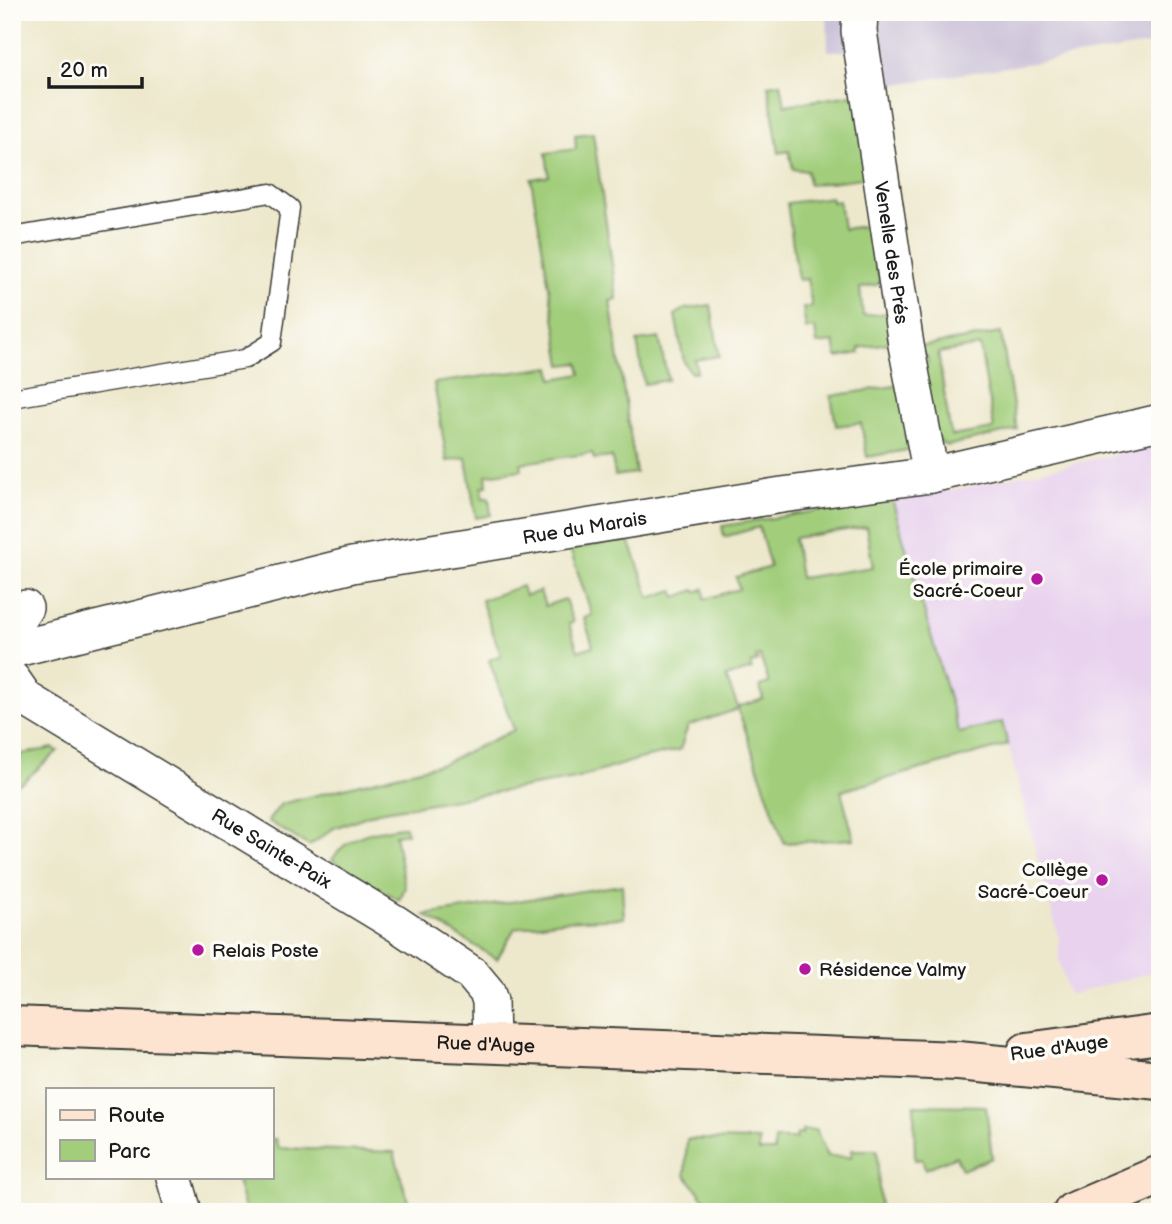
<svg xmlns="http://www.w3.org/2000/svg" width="1172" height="1224" font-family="'Balsamiq Sans',sans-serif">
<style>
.built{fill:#e8d2ee}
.industrial{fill:#c9bfd7}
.green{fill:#a2ce7b;stroke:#5f754c;stroke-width:2;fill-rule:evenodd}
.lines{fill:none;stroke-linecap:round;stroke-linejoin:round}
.lane-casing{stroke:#3b3b36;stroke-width:21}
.street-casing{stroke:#3b3b36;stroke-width:38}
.secondary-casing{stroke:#3b3b36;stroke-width:42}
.lane{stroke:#fff;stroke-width:18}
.street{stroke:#fff;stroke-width:35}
.secondary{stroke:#fde4d0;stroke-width:38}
.poi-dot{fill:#b5179e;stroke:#fdfcf7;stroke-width:2.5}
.labels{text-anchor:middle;stroke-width:7;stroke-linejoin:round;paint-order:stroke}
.street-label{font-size:19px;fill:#1c1c1c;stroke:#fdfcf7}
.poi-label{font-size:19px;fill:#1c1c1c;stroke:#fdfcf7;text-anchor:end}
</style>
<rect width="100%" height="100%" fill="#fdfcf7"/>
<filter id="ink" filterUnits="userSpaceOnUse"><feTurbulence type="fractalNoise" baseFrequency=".0143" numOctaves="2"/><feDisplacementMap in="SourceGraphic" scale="14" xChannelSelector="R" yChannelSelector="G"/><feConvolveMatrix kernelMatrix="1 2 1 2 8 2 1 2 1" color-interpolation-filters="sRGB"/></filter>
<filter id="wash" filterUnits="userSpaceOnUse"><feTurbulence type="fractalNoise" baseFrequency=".00686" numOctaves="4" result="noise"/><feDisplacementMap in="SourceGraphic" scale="28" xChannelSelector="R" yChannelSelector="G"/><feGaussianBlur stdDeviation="1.57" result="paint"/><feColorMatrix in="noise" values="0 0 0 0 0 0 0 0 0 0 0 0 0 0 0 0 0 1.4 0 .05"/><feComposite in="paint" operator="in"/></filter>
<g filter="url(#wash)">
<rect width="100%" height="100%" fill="#ede8cc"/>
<path class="built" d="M1160,445V970L1069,995L1059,960V939L1002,722L959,733L892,499L954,490Z"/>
<path class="industrial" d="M827,12H1160V43L878,87L872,51H828Z"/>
<path class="green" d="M781,83L785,105L859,94L870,177L809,185L807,171L793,169L789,151L779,153L768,85Z
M593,133L617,299L610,301L636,473L615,476L612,457L594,459L592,453L521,463L522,470L486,475L487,486L482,487L483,498H489L491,515L476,518L466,458L447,461L434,383L551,367L553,379L581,374L579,363L562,365L531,179L549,176L546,153L576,149L575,135Z
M831,197L832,202L839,201L843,229L872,225L880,284L860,288L863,316L888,313L893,342L859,348L860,353L837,357L834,342L817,344L815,328L806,329L803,308L812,307L807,279L798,280L787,203Z
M711,305L719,356L695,360L697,372L691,373L684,362L675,315L685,309Z
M1001,333L1017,430L946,446L935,437L921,364L928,363L927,356H920L918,347ZM980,346L994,429L951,436L938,353Z
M659,338L668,380L644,384L637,341Z
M901,385L913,449L867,457L861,423L836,426L831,396Z
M892,499L959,733L1002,722L1008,745L841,791L854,839L784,843L738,709L688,726L680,750L639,759L575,779L378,812L334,828L309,846L268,821L281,804L444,763L514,730L489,660L501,655L481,600L522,586L525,596L540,591L545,606L565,599L573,622L569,624L578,651L593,646L584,618L592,615L570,549L629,540L650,598L673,590L676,597L695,590L696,592L704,589L705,599L739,589L736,577L770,567L759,527L724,537L722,526ZM866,527L873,567L800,578L794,538ZM760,656L769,683L760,686L763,699L738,707L726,677L752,669L750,664L758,661L756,657Z
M53,748L58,751L23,782L12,786V756Z
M402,827H405L407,833L395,835L405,888L399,900L332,860C347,834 375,831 402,827Z
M622,885L624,918L562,921L515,928L497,959L425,915Z
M914,1105L986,1106L992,1158L962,1170L956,1156L925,1169L922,1159L915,1160Z
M802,1130H816L827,1156L851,1157L852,1150H877L880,1207L873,1208V1212H715L685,1175L687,1139L759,1140V1151H774L775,1139H796L797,1134H802Z
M271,1139H276L278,1148L394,1152L411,1212H246L236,1177H271Z"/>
</g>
<g filter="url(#ink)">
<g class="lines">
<defs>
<path id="lane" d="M12,237L270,193L290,208L272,342L245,359L12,398"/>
<g id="street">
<path id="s1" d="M860,12L859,31L906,345L931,475"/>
<path d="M12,628L25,608"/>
<path id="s2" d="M12,650L352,565L782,495L931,475L1160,422"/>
<path id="s3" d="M12,679L26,699L397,924L472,974L487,992L490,1001L491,1044"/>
<path d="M174,1177L184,1212"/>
</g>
<g id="secondary">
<path id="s4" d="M12,1026L958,1061L1160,1080"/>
<path d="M1027,1052L1160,1034"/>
<path d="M1073,1212L1160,1175"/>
</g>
</defs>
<use href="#lane" class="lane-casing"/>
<use href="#street" class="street-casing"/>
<use href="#secondary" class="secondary-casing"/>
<use href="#lane" class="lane"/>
<use href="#street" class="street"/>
<use href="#secondary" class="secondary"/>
</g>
</g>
<g class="poi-dot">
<circle cx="1037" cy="579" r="7"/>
<circle cx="1102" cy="880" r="7"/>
<circle cx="198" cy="950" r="7"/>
<circle cx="805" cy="969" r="7"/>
</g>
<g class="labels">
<g class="street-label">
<text dy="7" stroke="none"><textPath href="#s1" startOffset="243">Venelle des Prés</textPath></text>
<text dy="7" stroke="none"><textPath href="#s2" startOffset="586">Rue du Marais</textPath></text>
<text dy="7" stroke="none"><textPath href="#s3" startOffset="312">Rue Sainte-Paix</textPath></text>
<text dy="7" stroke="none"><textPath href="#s4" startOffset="474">Rue d'Auge</textPath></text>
<text transform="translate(1059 1047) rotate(-8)" y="7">Rue d'Auge</text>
</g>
<g class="poi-label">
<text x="1023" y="575">École primaire<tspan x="1023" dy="22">Sacré-Coeur</tspan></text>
<text x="1088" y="876">Collège<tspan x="1088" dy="22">Sacré-Coeur</tspan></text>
<text x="212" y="957" text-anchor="start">Relais Poste</text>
<text x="819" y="976" text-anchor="start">Résidence Valmy</text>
</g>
</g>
<rect width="1172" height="1224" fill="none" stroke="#fdfcf7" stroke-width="42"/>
<rect x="46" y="1088" width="228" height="91" fill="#fdfcf7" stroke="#a3a29f" stroke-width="2"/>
<rect x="60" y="1110" width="35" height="10" fill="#fde4d0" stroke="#a3a29f" stroke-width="2"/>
<text x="108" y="1122" font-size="21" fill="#1c1c1c">Route</text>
<rect x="60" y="1140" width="35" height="21" fill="#a2ce7b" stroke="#a3a29f" stroke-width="2"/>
<text x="108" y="1158" font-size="21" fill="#1c1c1c">Parc</text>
<path d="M49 77v10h93v-10" fill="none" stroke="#1c1c1c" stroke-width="3.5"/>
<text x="60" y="77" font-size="21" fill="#1c1c1c" stroke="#fdfcf7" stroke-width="5" paint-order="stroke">20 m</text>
</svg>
